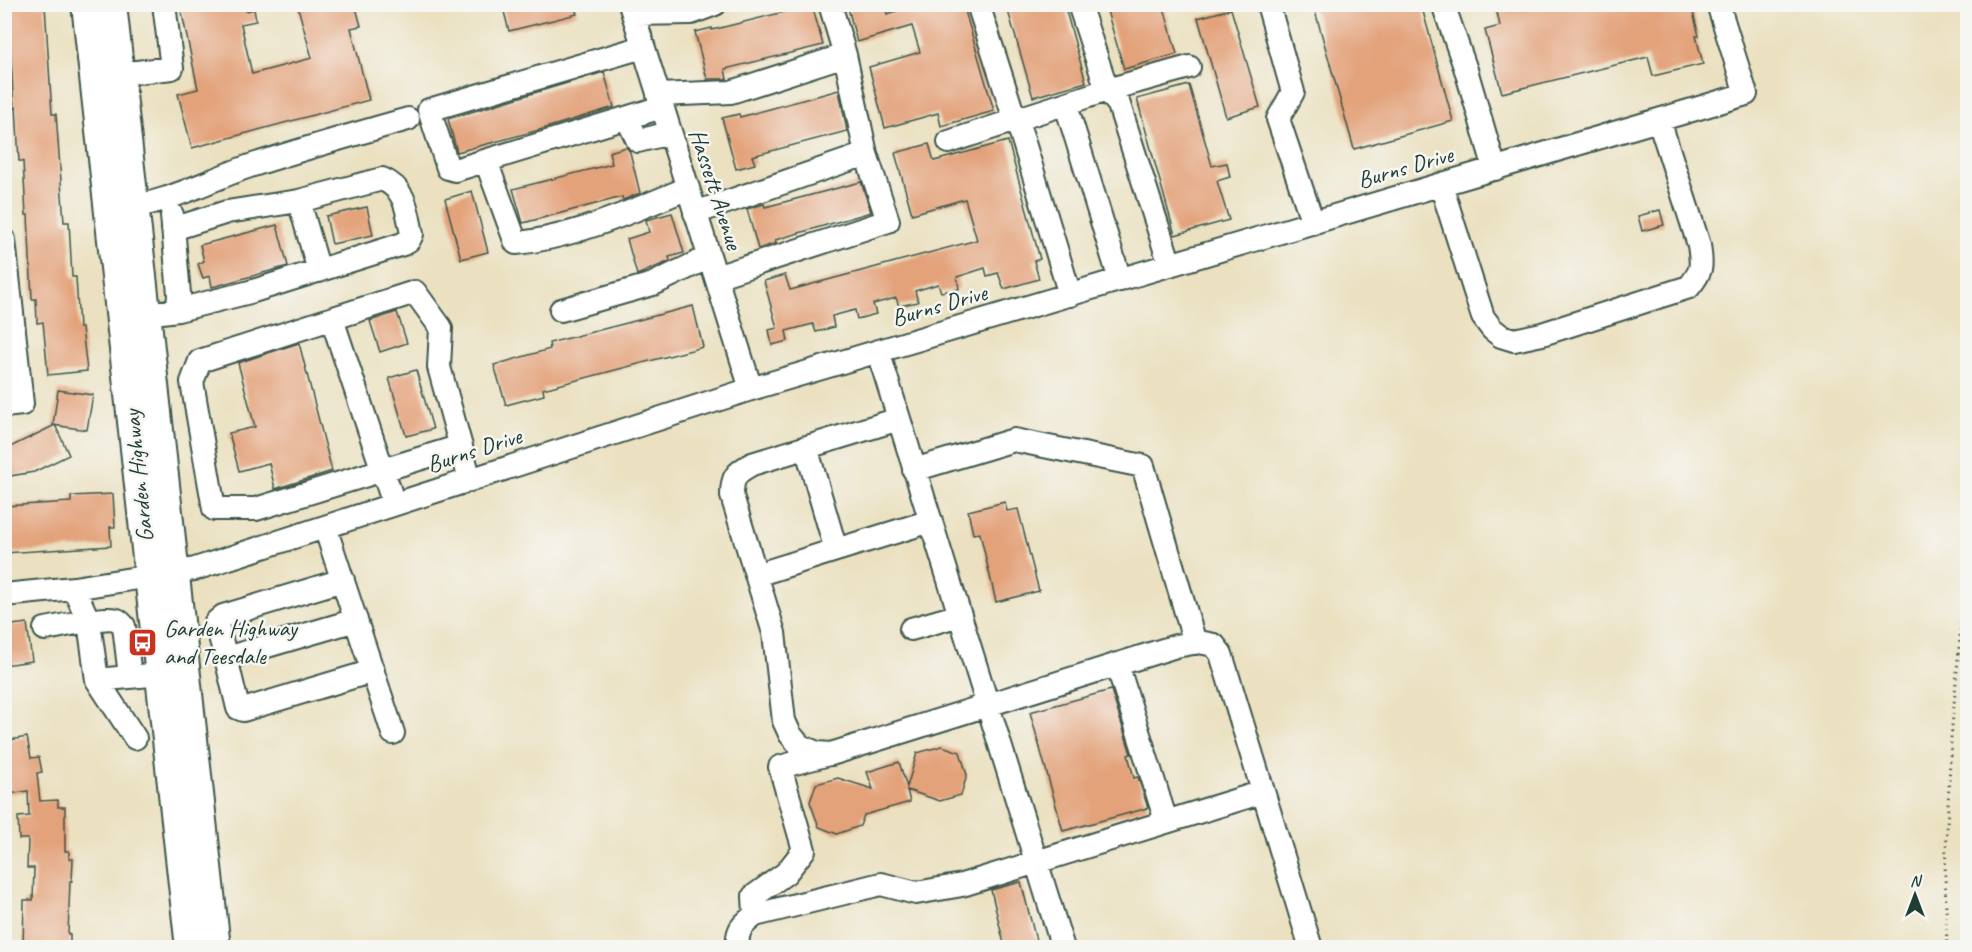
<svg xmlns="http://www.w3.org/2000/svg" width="1972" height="952" font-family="Caveat,sans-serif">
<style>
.building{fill:#e3a27a}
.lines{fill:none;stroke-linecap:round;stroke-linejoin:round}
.minor-casing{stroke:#3e5649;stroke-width:26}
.major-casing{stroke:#3e5649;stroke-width:32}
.path{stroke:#3e5649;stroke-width:3;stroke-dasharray:1.5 4.5;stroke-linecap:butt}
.minor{stroke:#fff;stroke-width:22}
.major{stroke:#fff;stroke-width:28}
.labels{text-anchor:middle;stroke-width:5;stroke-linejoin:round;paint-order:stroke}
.street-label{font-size:24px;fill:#1f3d34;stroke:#f6f6f2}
.poi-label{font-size:24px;fill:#1f3d34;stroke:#f6f6f2;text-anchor:start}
</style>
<rect width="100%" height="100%" fill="#f6f6f2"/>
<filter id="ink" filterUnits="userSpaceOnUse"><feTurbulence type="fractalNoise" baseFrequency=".0167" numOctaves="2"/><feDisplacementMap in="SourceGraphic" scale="12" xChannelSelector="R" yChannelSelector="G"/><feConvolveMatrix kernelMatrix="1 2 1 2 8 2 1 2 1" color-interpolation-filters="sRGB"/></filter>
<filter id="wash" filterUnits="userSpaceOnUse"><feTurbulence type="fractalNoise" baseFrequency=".008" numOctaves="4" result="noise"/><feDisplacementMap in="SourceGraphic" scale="24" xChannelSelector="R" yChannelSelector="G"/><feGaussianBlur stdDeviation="1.35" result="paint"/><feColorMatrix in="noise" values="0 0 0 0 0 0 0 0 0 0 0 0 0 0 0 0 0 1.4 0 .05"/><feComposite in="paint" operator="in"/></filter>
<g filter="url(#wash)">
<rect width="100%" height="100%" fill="#ebe1c1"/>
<g id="blocks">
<path class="building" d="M180,4H245L246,11L254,9L256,21L241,24L252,74L312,58L297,4H355L361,26L351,28L369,100L192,148L178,94L198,89Z
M502,4H574L577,14L509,31Z
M847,4H884L887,14L919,4H963L994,111L941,126L938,113L885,128L869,67L920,52L912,26L857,42Z
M1006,4H1064L1086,82L1033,97Z
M1105,4H1163L1177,54L1124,69Z
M1313,4H1421L1453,121L1354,149Z
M1511,4H1691L1699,36H1696L1703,64L1653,76L1648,57L1502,93L1485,30L1500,26L1496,8Z
M45,5L52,114H56L64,222H69L72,277H76L79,328H82L87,371L48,375L43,322L37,323L36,299H32L28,215H26L23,161H19L16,107L14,108L10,46H8L6,17L9,16V7Z
M812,5L823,45L725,69L727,79H707L695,32L712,28V30Z
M1231,9L1260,107L1226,117L1198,18Z
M604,72L614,107L539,130L457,152L448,119Z
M1189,85L1212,166L1227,163L1230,177L1217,181L1229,220L1175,235L1137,99Z
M839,90L847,131L752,156L755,164L736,169L722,118L739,114L740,117Z
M1008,141L1040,259L1034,261L1039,279L1004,289L998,273L987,276L985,268L957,277L959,289L941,292L938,284L915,291L918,302L899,306L896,298L873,304L876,314L857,319L855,310L832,316L834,327L816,332L813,324L786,331L788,341L772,345L769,330L777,328L764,281L785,275L790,290L977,240L965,199L912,214L895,153L929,144L934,161Z
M626,147L630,152L640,193L623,200L622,197L523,223L513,189L612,164L609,152Z
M861,182L871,212L775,240L776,243L758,249L747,209L764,204L765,207Z
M472,191L488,252L461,259L445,199Z
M367,207L373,235L332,244L326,216Z
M1660,210L1664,225L1642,231L1638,216Z
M672,213L684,253L669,257L670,261L637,275L627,239L649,232L646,220Z
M277,225L288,266L212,287L210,276L203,278L198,264L204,261L200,245Z
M693,306L703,347L543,389L544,395L506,405L494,365L550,349L549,343Z
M397,312L407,343L380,352L370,321Z
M299,343L332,471L275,489L269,463L239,471L229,433L255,427L238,363Z
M416,370L433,429L406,436L389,378Z
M58,390L93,395L87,430L53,425Z
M55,425L69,455L34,472L4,477V450Z
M113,494L115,527H110L111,546L4,553V506L71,502V496Z
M1005,502L1007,511L1018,509L1039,591L996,602L980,533L973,534L968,511Z
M27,623L32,661L4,665V626Z
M1111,690L1131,754L1128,755L1134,778L1138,777L1148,808L1063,831L1030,712Z
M27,737L31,758L39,757L42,772L37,773L40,801L58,800V807H65V851H69V859H73L72,881H70L68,934H70V948L23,947L24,900H33L34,868H27L28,839H19L18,817L29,816L28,791L10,794L8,780H4V741Z
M942,746L960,752L967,775L961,795L940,801L907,790L910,802L864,815L860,826L837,834L819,827L810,802L816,784L838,778L873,789L867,772L899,762L907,787L917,753Z
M1021,882L1038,948H1005L991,890Z"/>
</g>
</g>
<g filter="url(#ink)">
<use href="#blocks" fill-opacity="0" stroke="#3e5649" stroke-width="1.5"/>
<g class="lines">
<defs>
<path id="minor" d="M630,4L751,389
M1079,4L1107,90L1189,67
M1268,4L1293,92L1278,119L1313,223
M1443,4L1466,70L1495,169
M633,14L691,13L715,4
M643,47L429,110L448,168L455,170L662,107
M119,74L172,68L164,4
M658,95L731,92L845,55L830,4
M1066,105L1120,280
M627,118L638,141L670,133
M949,142L1015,120L978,4
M486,161L516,243C573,238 635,210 688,188
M1441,185L1483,317L1492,329L1501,336L1514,340L1542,334L1689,287C1703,270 1702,266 1699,245L1659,120
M299,201L319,271
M120,208C165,205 208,180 250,166C302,149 355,134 408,119
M695,213L866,154L845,55
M173,229L227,212L299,201L382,179C406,189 407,210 412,234L409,240L403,244L250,292L178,310
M4,240L22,404L4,406
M716,277L888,221L866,154
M1070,295L1021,133L1015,120L1107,90L1119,105L1170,265
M561,310L653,284L709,257
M145,314L178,310L179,294L172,215
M332,319L394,504
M878,351L1063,948
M899,419L752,464C735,473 732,477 732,496L774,633L784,721L790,734L800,746L817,753L831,754L1176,646L1199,642L1214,645L1221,654L1311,948
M461,446L256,509H214L192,382L200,361L415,292L441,328L439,367L470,480
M806,447L836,550L931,521
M914,470L1014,440L1143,466L1195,643
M325,527L393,733
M756,575L836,550
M74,588L89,622L97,680
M4,595L74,588L195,569L751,389L1746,94L1718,4
M356,620L226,658L238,708L243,710L373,671
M45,629C58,627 108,615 117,620C120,621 122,624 124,626L130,676
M911,629L960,615
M226,658L216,622L223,616L343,580
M1117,664L1166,821
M135,738L97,680L161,674
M829,754L780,767L804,850L786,873L754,896L755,915L881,884L916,893L962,885L1263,792
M738,948C736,930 742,925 755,915"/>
<path id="major" d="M86,4L190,948
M112,4L216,948"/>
</defs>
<use href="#minor" class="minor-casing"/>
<use href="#major" class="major-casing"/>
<path class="path" d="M1947,948L1945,874L1951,738L1968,546"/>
<use href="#minor" class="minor"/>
<use href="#major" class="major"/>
</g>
</g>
<defs>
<symbol id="bus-square" viewBox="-11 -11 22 22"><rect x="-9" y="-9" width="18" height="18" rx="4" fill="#c8321e" stroke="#f6f6f2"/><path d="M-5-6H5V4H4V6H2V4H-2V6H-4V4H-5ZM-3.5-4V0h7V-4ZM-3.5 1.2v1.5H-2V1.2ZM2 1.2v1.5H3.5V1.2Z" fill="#fff"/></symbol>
</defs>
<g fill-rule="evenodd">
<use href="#bus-square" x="126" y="626" width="33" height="33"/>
</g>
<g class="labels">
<g class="street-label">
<text transform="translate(1405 167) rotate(-16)" y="8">Burns Drive</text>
<text transform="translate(716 189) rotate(72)" y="8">Hassett Avenue</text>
<text transform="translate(939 305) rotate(-16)" y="8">Burns Drive</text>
<text transform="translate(474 450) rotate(-18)" y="8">Burns Drive</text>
<text transform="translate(138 476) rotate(-96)" y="8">Garden Highway</text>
</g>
<g class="poi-label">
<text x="164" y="636">Garden Highway<tspan x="164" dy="28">and Teesdale</tspan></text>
</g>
</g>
<rect width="1972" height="952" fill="none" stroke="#f6f6f2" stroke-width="24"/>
<g transform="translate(1915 895)" stroke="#f6f6f2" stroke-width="4.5" paint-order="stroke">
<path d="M0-4.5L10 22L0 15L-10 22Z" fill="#1f3d34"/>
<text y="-9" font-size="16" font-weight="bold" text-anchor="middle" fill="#1f3d34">N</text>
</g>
</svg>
